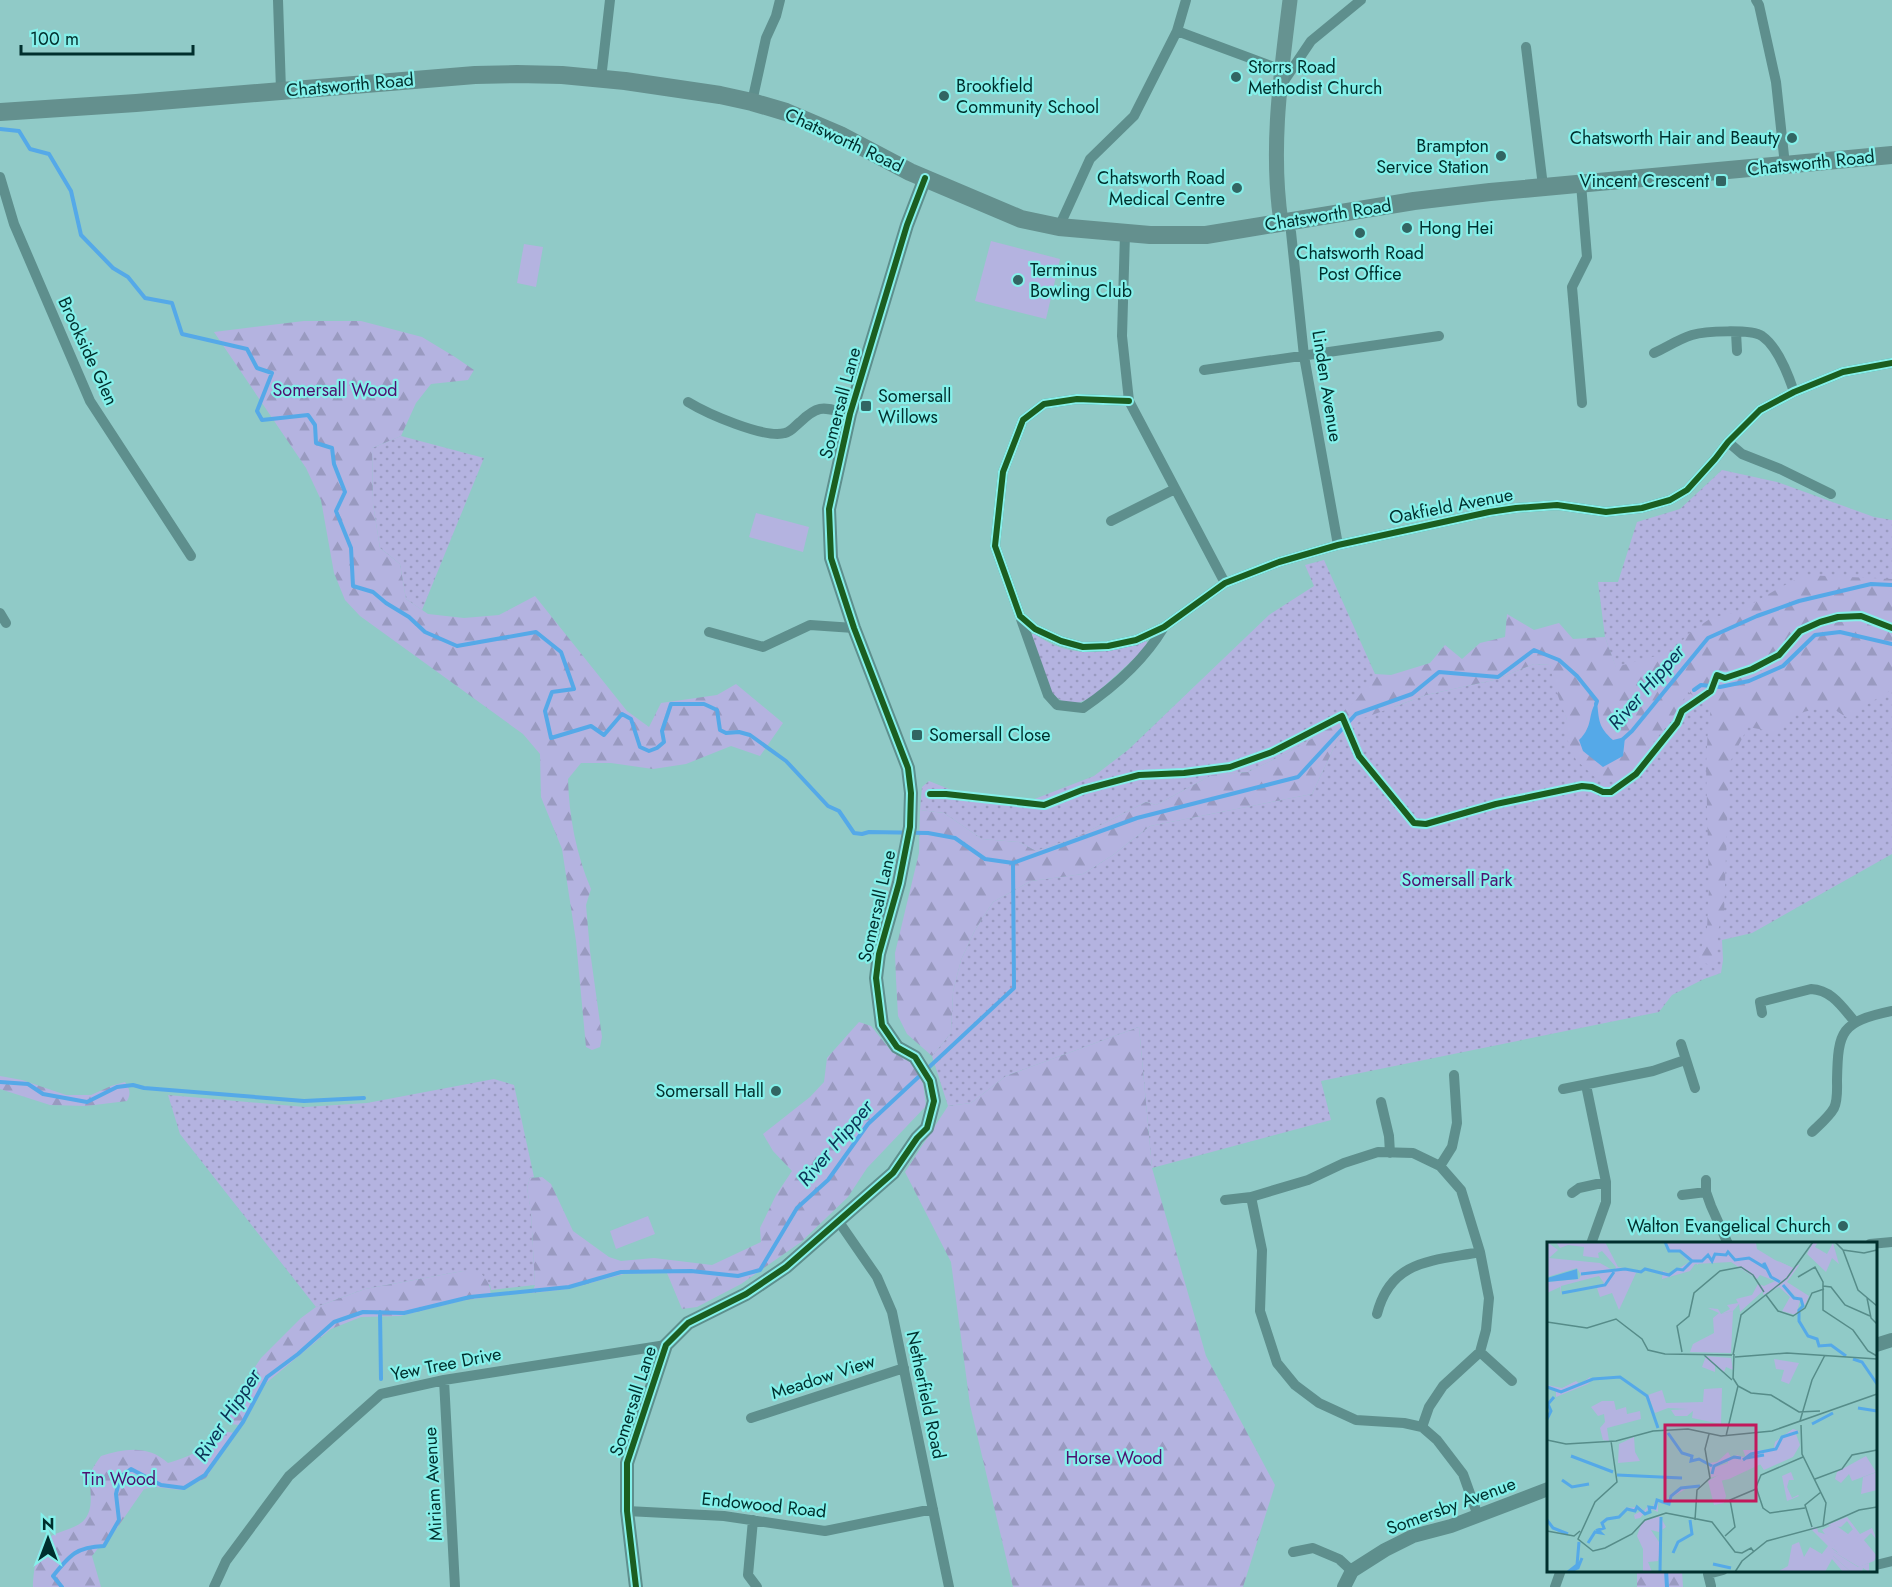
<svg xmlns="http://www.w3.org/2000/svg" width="1892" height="1587" font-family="Jost,sans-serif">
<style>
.green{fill:url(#green-dots)}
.forest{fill:url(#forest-firs)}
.pitch{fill:#b4b3e0}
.water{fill:#55a9e8}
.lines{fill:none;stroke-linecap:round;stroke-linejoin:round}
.stream{stroke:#55a9e8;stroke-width:4}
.minor{stroke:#5e8f8d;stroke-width:10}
.tertiary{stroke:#5e8f8d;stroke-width:14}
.secondary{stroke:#669391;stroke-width:15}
.trunk{stroke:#64908e;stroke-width:18}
.cycleway-casing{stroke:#85f0ea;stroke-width:10}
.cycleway{stroke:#1b5e20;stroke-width:6}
.poi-dot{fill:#326563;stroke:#85f0ea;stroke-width:2}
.labels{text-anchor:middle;stroke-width:4.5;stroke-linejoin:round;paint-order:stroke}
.poi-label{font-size:18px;fill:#002f2d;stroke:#85f0ea;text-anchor:start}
.street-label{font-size:18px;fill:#002f2d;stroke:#85f0ea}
.park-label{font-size:18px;fill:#4f106f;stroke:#85f0ea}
.water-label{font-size:20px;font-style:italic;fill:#0c3356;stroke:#85f0ea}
.inset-river{fill:none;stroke:#55a9e8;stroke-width:3}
.inset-road{fill:none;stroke:#568c89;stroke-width:1.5}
.view{fill:#c2185b;fill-opacity:0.15;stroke:#c2185b;stroke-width:3}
.inset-edge{fill:none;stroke:#002f2d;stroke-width:3}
</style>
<defs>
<pattern id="green-dots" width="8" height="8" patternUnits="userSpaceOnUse" patternTransform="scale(1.5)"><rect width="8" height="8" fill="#b4b3e0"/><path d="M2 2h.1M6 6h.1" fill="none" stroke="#999ac0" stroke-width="1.8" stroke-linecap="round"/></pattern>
<pattern id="forest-firs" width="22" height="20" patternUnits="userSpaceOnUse" patternTransform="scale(1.5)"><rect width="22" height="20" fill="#b4b3e0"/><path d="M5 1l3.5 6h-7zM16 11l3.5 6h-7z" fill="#999ac0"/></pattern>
</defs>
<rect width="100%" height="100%" fill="#90cac7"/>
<path class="green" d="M401,436L484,458L422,610L406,599L400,564L380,548L373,504L372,448Z
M1722,470L1777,482L1874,517L1892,520V854L1752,933L1722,940L1723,960L1721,973L1704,979L1672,995L1659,1012L1321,1081L1331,1120L1152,1168L1139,1027L1006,1076L971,1103L948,1106L932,1056L951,1033L953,992L961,960L975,930L993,902L1031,881L1083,874L1113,855L1150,826L1312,794L1339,737H1315L1289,752L1248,772L1212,775L1156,805L1146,802L1077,837L1036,851L1019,842L982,839L944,813L920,810L922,787L929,781L954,791L1032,800L1094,776L1128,750L1269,615L1314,586L1305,565L1324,560L1375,674L1394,707L1426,695L1494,680L1534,664L1550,665L1567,720V739L1616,668L1605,637L1598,582H1618L1637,522L1680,509Z
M1034,634C1073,660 1103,654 1145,640L1149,645L1091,698L1075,704L1062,701L1051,694L1030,635Z
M494,1079L514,1085L534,1177L530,1178L527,1188L531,1211L535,1285L491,1290L490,1285L463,1271L365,1289L316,1307L180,1134L168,1095L305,1107L367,1103Z"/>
<path class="forest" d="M304,321H361L422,337L455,357L474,370L468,380L431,384L416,403L401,436L372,448L373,504L380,548L400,564L406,599L428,614L464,618L499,615L535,596L627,711L649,727L661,703L717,695L736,684L783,723L760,756L731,746L686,764L653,769L611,763H581L568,779C569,816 576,854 591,889L586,905L590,951L602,1037L600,1047L592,1050L586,1047L576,941L562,849L541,797L540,754L523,734L360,616L345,600L334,573L321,500L306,468L214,332Z
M1805,575L1892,579V692H1888L1846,717L1829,706L1795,714L1776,732L1748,727L1729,764L1724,915L1718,930L1716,969L1698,959L1707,929L1709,888L1706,765L1708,729L1711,708L1688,692L1667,726L1626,774L1614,781L1596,778L1576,760L1567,739V720L1555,688L1550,665L1534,664L1494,680L1426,695L1364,718L1339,737L1312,794L1150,826L1113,855L1083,874L1031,881L993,902L975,930L961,960L953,992L951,1033L932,1056L907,1034L898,1016L896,979L895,953L919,853L920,810L944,813L982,839L1019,842L1036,851L1077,837L1146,802L1156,805L1212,775L1248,772L1289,752L1315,737L1356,700L1375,674L1391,675L1430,663L1445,645L1462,659L1480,643L1505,637L1507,614L1534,630L1559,623L1573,639L1605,637L1616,667L1674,651L1688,634L1711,618L1738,612L1779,588Z
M859,1022L871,1026L892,1052L912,1063L923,1083L926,1106L867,1168L848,1197L801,1242L741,1284L697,1307L682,1309L667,1273L624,1274L568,1289L532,1293L535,1285L531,1212L527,1188L530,1178L542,1177L551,1184L573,1231L609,1257L621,1261L654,1258L712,1265L761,1242L760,1228L776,1195L792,1171L773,1151L763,1134L810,1097L824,1082L827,1058Z
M1139,1027L1152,1168L1206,1356L1275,1485L1243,1587H1013L970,1405L951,1262L905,1172L948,1106L971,1103L1006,1076Z
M0,1076L22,1080L66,1095H91L111,1086L125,1082C130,1089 131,1094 127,1101L86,1106L50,1105L0,1089Z
M463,1271L481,1273C487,1281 492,1286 490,1297L465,1300L400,1316L361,1317L331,1329L265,1384L239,1425L230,1424L224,1414L261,1358L301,1318L316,1307L365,1289Z
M228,1432L235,1433L206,1478L181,1490L155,1487L144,1489L108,1541L99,1547L92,1556L101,1587H33C33,1575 36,1551 45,1541C56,1529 81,1531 88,1514C94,1501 88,1484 91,1472C93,1467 98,1460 101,1456C125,1448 149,1445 168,1463C178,1460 187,1457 196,1452C208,1445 214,1434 228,1432Z
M1637,1571H1682L1683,1587H1637Z"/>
<path class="pitch" d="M991,241L1060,259L1046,319L975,301Z
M524,244L543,247L536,287L517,283Z
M756,513L809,527L803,552L749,537Z
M648,1216L655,1234L616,1249L610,1231Z"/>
<path class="water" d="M1597,701C1599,720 1598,727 1613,740L1625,737L1623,756L1603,767L1583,751L1579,740C1594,726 1587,714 1597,701Z"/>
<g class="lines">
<path class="stream" d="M0,129L19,131L30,149L49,154L71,191L81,235L113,268L128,277L145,298L172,303L182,334L247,349L257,368L272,373L257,411L262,420L308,415L315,425L316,443L332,448L334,464L345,492L336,511L351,548L353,586L373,592L386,603L409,617L425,632L457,646L536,632L561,652L574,689L552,692L545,711L551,738L591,726L604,735L622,714L631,719L640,747L649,751L657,748L664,742L662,731L671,704H704L717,710L720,730L726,733L739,732L750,735L786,761L828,806L839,811L854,833L862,834L869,832L928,833L955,838L985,859L1013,863
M1694,690L1701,685L1720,687L1749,681L1783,666L1815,635L1840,632L1892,644
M1622,740L1632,731L1708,638L1757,616L1799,601L1871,584L1892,585
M0,1082L28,1084L43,1094L87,1102L117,1087L133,1085L144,1088L304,1101L364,1098
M380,1312L381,1379
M1666,1570L1667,1587
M62,1587L53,1576C70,1555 76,1547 104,1546L119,1520L116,1494L120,1477L131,1469L161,1485L184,1488L205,1475L243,1422L267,1377L298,1354L334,1322L363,1312L404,1313L470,1297L569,1287L621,1272L691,1271L738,1276L760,1270L797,1208L828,1180L868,1124L1014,988L1013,863L1137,818L1298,777L1356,714L1412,694L1439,672L1498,677L1534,650L1559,660L1577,676L1597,701L1596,704"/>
<path class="minor" d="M278,0L281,90
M1756,0L1759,5L1776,82L1785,165
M1177,31L1282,70
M1526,47L1543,186
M601,79L610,0
M1282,84L1311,41L1361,0
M752,102L766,38L776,16L780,0
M0,177L14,224L90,401L191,556
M1581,184L1587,257L1572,287L1582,403
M1059,227L1090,159L1134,116L1177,31L1186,0
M1291,232L1304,356L1338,545
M1125,234L1122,336L1129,401L1225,583
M1736,332L1737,351
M1654,353C1667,347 1679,339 1692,335C1705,331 1751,329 1762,336C1778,347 1788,374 1794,392
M1204,370L1439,336
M1129,401L1077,399L1044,404L1023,420L1003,472L995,546L1020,616L1035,629L1061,641L1083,647L1108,646L1136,640L1164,627L1225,583L1279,562L1338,545L1489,512L1516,508L1557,505L1606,512L1642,508L1670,500L1687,490L1715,459L1728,442L1760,410L1794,392L1843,372L1892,363
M688,402C706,413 764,439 785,433C791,432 795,426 800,422C820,403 824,408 850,414
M1728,442L1742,454L1780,469L1831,494
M1111,521L1175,489
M0,613L6,623
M1021,619L1048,695L1057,705L1083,708C1114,687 1145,659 1164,627
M709,632L763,647L810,625L854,628
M1762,1013L1760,1002L1811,989C1832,990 1842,1007 1855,1022
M1681,1044L1695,1088
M1586,1085L1606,1182V1202L1591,1244
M1563,1089L1653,1071L1685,1060
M1381,1102L1389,1136L1390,1153
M1812,1132C1819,1125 1829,1117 1834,1108C1838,1100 1837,1089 1837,1080C1838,1030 1841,1022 1892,1011
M1440,1166L1452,1147L1457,1123L1454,1075
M1706,1180V1192L1711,1206L1728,1244
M1572,1193L1579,1188L1606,1182
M1682,1195L1706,1192
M1251,1197L1262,1250L1260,1311L1277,1363L1295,1385L1319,1403L1356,1420L1404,1423L1422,1427L1437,1440L1463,1474L1478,1516
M1225,1200L1251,1197L1308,1180L1344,1163L1378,1152L1413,1153L1440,1166L1461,1190L1480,1252L1489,1298L1486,1330L1480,1352L1443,1386L1429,1407L1422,1427
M839,1222L877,1277L892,1312L949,1587
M1870,1244L1892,1242
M1377,1314C1391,1259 1433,1261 1480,1252
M1480,1352L1512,1381
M444,1380L455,1587
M751,1418L904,1368
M627,1511L724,1516L825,1531L933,1509
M753,1520L748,1575L757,1587
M1293,1552L1313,1548L1339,1559L1352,1571
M1876,1565L1892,1561
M1711,1586L1708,1574L1723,1570
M214,1587L226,1561L289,1476L381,1394L444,1380L666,1345
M1555,1587L1561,1570"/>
<path class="tertiary" d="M1876,1345L1892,1340
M636,1587L627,1511V1463L666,1345L688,1323L746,1294L786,1267L893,1173L917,1138L927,1128L934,1101L930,1081L915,1057L897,1047L882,1025L876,978L879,954L899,883L910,827L911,793L908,768L854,628L831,558L829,509L850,414L907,225L925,178
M1344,1587L1352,1571L1385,1550L1413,1536L1451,1526L1548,1489"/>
<path class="secondary" d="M1281,222C1270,148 1281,74 1290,0"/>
<path class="trunk" d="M0,112L136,103L475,75L517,74L562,75L625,81L720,95L752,102L786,112L840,135L910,172L1021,219L1059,227L1150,235H1206L1414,201L1490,192L1892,155"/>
<defs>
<path id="cycleway" d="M1129,401L1077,399L1044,404L1023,420L1003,472L995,546L1020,616L1035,629L1061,641L1083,647L1108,646L1136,640L1164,627L1225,583L1279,562L1338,545L1489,512L1516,508L1557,505L1606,512L1642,508L1670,500L1687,490L1715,459L1728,442L1760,410L1794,392L1843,372L1892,363
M930,794H946L1044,805L1082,790L1139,775L1184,773L1230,767L1272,752L1342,716L1359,756L1414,823L1426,824L1496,804L1582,786L1592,787L1603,792H1611L1636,774L1677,723L1682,711L1711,691L1717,675L1725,678L1752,669L1779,655L1800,631L1820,622L1838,617L1861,616L1892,628
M636,1587L627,1511V1463L666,1345L688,1323L746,1294L786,1267L893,1173L917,1138L927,1128L934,1101L930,1081L915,1057L897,1047L882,1025L876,978L879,954L899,883L910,827L911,793L908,768L854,628L831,558L829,509L850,414L907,225L925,178"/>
</defs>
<use href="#cycleway" class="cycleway-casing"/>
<use href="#cycleway" class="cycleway"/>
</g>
<g class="poi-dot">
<circle cx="1236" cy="77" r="6"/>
<circle cx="944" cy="96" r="6"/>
<circle cx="1792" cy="138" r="6"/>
<circle cx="1501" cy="156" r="6"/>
<rect x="1715" y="175" width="12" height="12" rx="3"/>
<circle cx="1237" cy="188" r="6"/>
<circle cx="1407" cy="228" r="6"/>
<circle cx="1360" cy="233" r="6"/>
<circle cx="1018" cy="280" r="6"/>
<rect x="860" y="400" width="12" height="12" rx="3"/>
<rect x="911" y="729" width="12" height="12" rx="3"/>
<circle cx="776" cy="1091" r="6"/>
<circle cx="1843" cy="1226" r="6"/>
</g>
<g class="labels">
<g class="poi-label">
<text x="1248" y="73">Storrs Road<tspan x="1248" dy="21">Methodist Church</tspan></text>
<text x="956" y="92">Brookfield<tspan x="956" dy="21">Community School</tspan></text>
<text x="1780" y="144" text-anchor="end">Chatsworth Hair and Beauty</text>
<text x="1489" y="152" text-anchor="end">Brampton<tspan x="1489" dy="21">Service Station</tspan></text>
<text x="1225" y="184" text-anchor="end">Chatsworth Road<tspan x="1225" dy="21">Medical Centre</tspan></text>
<text x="1709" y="187" text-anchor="end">Vincent Crescent</text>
<text x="1419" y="234">Hong Hei</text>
<text x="1360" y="259" text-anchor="middle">Chatsworth Road<tspan x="1360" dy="21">Post Office</tspan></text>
<text x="1030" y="276">Terminus<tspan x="1030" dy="21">Bowling Club</tspan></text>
<text x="878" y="402">Somersall<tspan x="878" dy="21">Willows</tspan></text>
<text x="929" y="741">Somersall Close</text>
<text x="764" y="1097" text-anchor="end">Somersall Hall</text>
<text x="1831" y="1232" text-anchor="end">Walton Evangelical Church</text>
</g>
<g class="street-label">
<text transform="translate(350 85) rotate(-5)" y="6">Chatsworth Road</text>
<text transform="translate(844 140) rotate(25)" y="6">Chatsworth Road</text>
<text transform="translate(1811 163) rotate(-6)" y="6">Chatsworth Road</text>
<text transform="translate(1328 215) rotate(-9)" y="6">Chatsworth Road</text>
<text transform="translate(88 351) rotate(65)" y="6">Brookside Glen</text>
<text transform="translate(1327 386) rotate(81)" y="6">Linden Avenue</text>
<text transform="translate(840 403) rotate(-75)" y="6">Somersall Lane</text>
<text transform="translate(1451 506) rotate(-11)" y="6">Oakfield Avenue</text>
<text transform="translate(877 906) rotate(-77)" y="6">Somersall Lane</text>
<text transform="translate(446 1364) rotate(-11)" y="6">Yew Tree Drive</text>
<text transform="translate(823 1377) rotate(-18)" y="6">Meadow View</text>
<text transform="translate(926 1395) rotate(78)" y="6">Netherfield Road</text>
<text transform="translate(633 1401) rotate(-72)" y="6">Somersall Lane</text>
<text transform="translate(433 1484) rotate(-93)" y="6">Miriam Avenue</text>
<text transform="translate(764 1505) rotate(6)" y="6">Endowood Road</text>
<text transform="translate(1451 1506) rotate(-20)" y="6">Somersby Avenue</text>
</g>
<g class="park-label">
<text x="335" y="396">Somersall Wood</text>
<text x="1457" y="886">Somersall Park</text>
<text x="1114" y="1464">Horse Wood</text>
<text x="119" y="1485">Tin Wood</text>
</g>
<g class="water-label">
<text transform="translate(1646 687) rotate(-49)" y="7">River Hipper</text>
<text transform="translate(835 1143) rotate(-50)" y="7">River Hipper</text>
<text transform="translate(227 1415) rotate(-57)" y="7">River Hipper</text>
</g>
</g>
<g transform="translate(1547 1242)">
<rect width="330" height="330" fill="#90cac7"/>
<path d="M118,0L209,1L210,7L228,18L246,26L253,22L240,40L262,54L258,63L237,43L253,59L249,73L235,69L243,55L232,45L216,53V49L193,70L192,62L186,69L174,72L183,67L180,63L191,61L189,57L205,53L211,42L217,44L228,39L213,33L210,37L184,20L147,22L133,10L121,8ZM266,0H271L268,5L280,12L286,1L292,22L285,16L279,30L260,12ZM227,117L252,121L242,142L234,139L237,128L229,127ZM175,146L174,182L145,176L146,169L140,174H128L124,168L141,167L121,166L108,171L101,153L115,148L119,161L156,160L157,147ZM55,159H67L69,168L79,165L80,172L93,169L94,177L60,186L62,199L56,198L53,186L58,180L57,172L51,174L44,165ZM246,187L252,189L249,192L253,203L246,215L217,228L214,222L182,237L173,239L172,233L163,236L166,226L181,221V218L168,224L162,221L170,220L181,210L185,217L192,215L195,220L199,216L196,208H227L228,200ZM87,195L88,210L93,219L71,221L72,202ZM330,230V248L314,252L316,235ZM287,282L301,292L307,286L330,314L327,319L312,325L287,310L286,314L304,330H296L285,317L278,330H230L241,324L245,303L252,300L257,315L263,305L275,312L282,304L291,311L275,288Z" fill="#b4b3e0"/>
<path d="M0,0L11,8L2,16L53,21L67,29L69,25L55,9L51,11L52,16L36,14L37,5L21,3L13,6L9,0H58L71,25L96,30L89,31L72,68L65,51L53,55L50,46L57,41L52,34L14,44V54L13,45L0,51V40L32,37L34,33L30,26L0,35ZM118,0L124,8L147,7L148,12L139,9L140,16L149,12L154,19L156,14L197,5L204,14L182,9L189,17L203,15L217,20L231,38L241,29L231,19L246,26L233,41L223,35L221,27L213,23L210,27L211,23L201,17L191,20L196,24L185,19H155L150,23V19L143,29L115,37L116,29L123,32L144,19L139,17L133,10L121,8ZM161,66L171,67L174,72L186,69L184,111L143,110L146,102L167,91L166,76L172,71ZM159,114L184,116L186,128L179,125L177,130L168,124V130L155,125ZM43,135L44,139L41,142L9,155V149L0,146V143L15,146L29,139L33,142ZM246,187L252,190L238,195L233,207L217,213L221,215L217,217V228L209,216L202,218L200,230V217L194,220L191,215L166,226L164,233L162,222L170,223L190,213L196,215L227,208L228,200ZM244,230L247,238H242L240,245L245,256L251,253L252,254L240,259L235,234ZM173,232L179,254L177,261L167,263L161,239ZM134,245H142L125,255L122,263L111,260V270L102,266L93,276L88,277L87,273L94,269L92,266L88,270L77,266L93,265L97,269L101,264L106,265L109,257L119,260L123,253ZM113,274L119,285L112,290L104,288L114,303L111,319L101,320L105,330H96V307L90,294L95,280ZM300,275L313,292L325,286L330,298L324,291L315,300L300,279L294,285L280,283ZM270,285L271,290L281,293L292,311L285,306L275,312L281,304L263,286ZM287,310L311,325L322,321V330L316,326L315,330H304L284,312Z" fill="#b4b3e0"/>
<path d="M319,214L329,230L305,239L302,232L294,241L288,237L290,230Z" fill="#b4b3e0"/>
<path d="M30,27L31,37L0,40V36Z" fill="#55a9e8"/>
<path class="inset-river" d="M118,0L122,9H133L145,19M34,32L78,27L94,30L98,27L122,33L130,27L136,28L145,19H155L161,13L165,19L168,12L179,13L181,10L188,18L202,16L217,25V21L224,35L233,40M236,43L247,56L254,57L256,64L252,68V79L261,94L270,97L272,104L284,103L299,114M15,51L58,43L67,30M306,117L315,120L330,142M0,145L14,150L46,137L73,135L100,154L111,186M311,166L330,169M0,177L4,169L1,162L7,155M265,182L286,171M121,191L135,211L145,214L144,219L152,217L165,224M24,214L66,230M199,216L217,213M196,218L204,212L229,207L235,195L251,190M165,232L167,224L187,215L194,216M70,233L135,236M15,238L25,245L42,242M0,278L6,286L21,292M41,301L48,290L54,291L51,288L57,286L55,281L60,277L72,275L80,267L88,269L90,265L98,272L103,270L102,265L108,266L110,258L122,262L124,254L134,246L153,244M126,311L131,300L145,292L143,278M166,322L184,326M21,330L30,323L32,300M22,330L31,326L35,316M113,330L114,275"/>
<path class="inset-road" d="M288,0L296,8L311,48L330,64M296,8L317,11L330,8M251,35L268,25L276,40V68L306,88L321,109L330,114M276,44L284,45L298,63L323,74M220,52L240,36L266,0M219,53L231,69L246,74L258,66L265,51L277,47M320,56L324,76L330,82M0,80L40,86L69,77L95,97L101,108L118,112L185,113M135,110L130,84L142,74L147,51L173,29L194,25L206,33L217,50M157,113L185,138M186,113L194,73L221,51M188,115L240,111L330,117M186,137L187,112M191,144L204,151L224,153L252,170L273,169M253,179L265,138L278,113M179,194L191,144L186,136M0,198L19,202L69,199L106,189L141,187L174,194L225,189L330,152M64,199L70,240L48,260L31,297L46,309L58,306L85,292L98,278L119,271L165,280L188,310L195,311L204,306L207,310M256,215L214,233L209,245L216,266L223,271L258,266M268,237L295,227L305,213L330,208M148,278L150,248L163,236L158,207L162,192M276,284L312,268L330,265M265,285L258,263L274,250M0,289L27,294L33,289M178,294L188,285L183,258L209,247M188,330L195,319L220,299L276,284L279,261L255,212L254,183"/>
<path class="view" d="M118,183H209V259H118Z"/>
<rect width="330" height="330" class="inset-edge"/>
</g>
<g transform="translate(48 1539)" stroke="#85f0ea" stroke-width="4.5" paint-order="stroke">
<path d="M0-4.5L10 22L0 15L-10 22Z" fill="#002f2d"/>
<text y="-9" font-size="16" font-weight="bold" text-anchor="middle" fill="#002f2d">N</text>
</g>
<path d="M21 45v9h172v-9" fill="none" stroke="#002f2d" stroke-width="3"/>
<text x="30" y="45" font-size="18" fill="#002f2d" stroke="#85f0ea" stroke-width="4.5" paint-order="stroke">100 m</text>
</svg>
